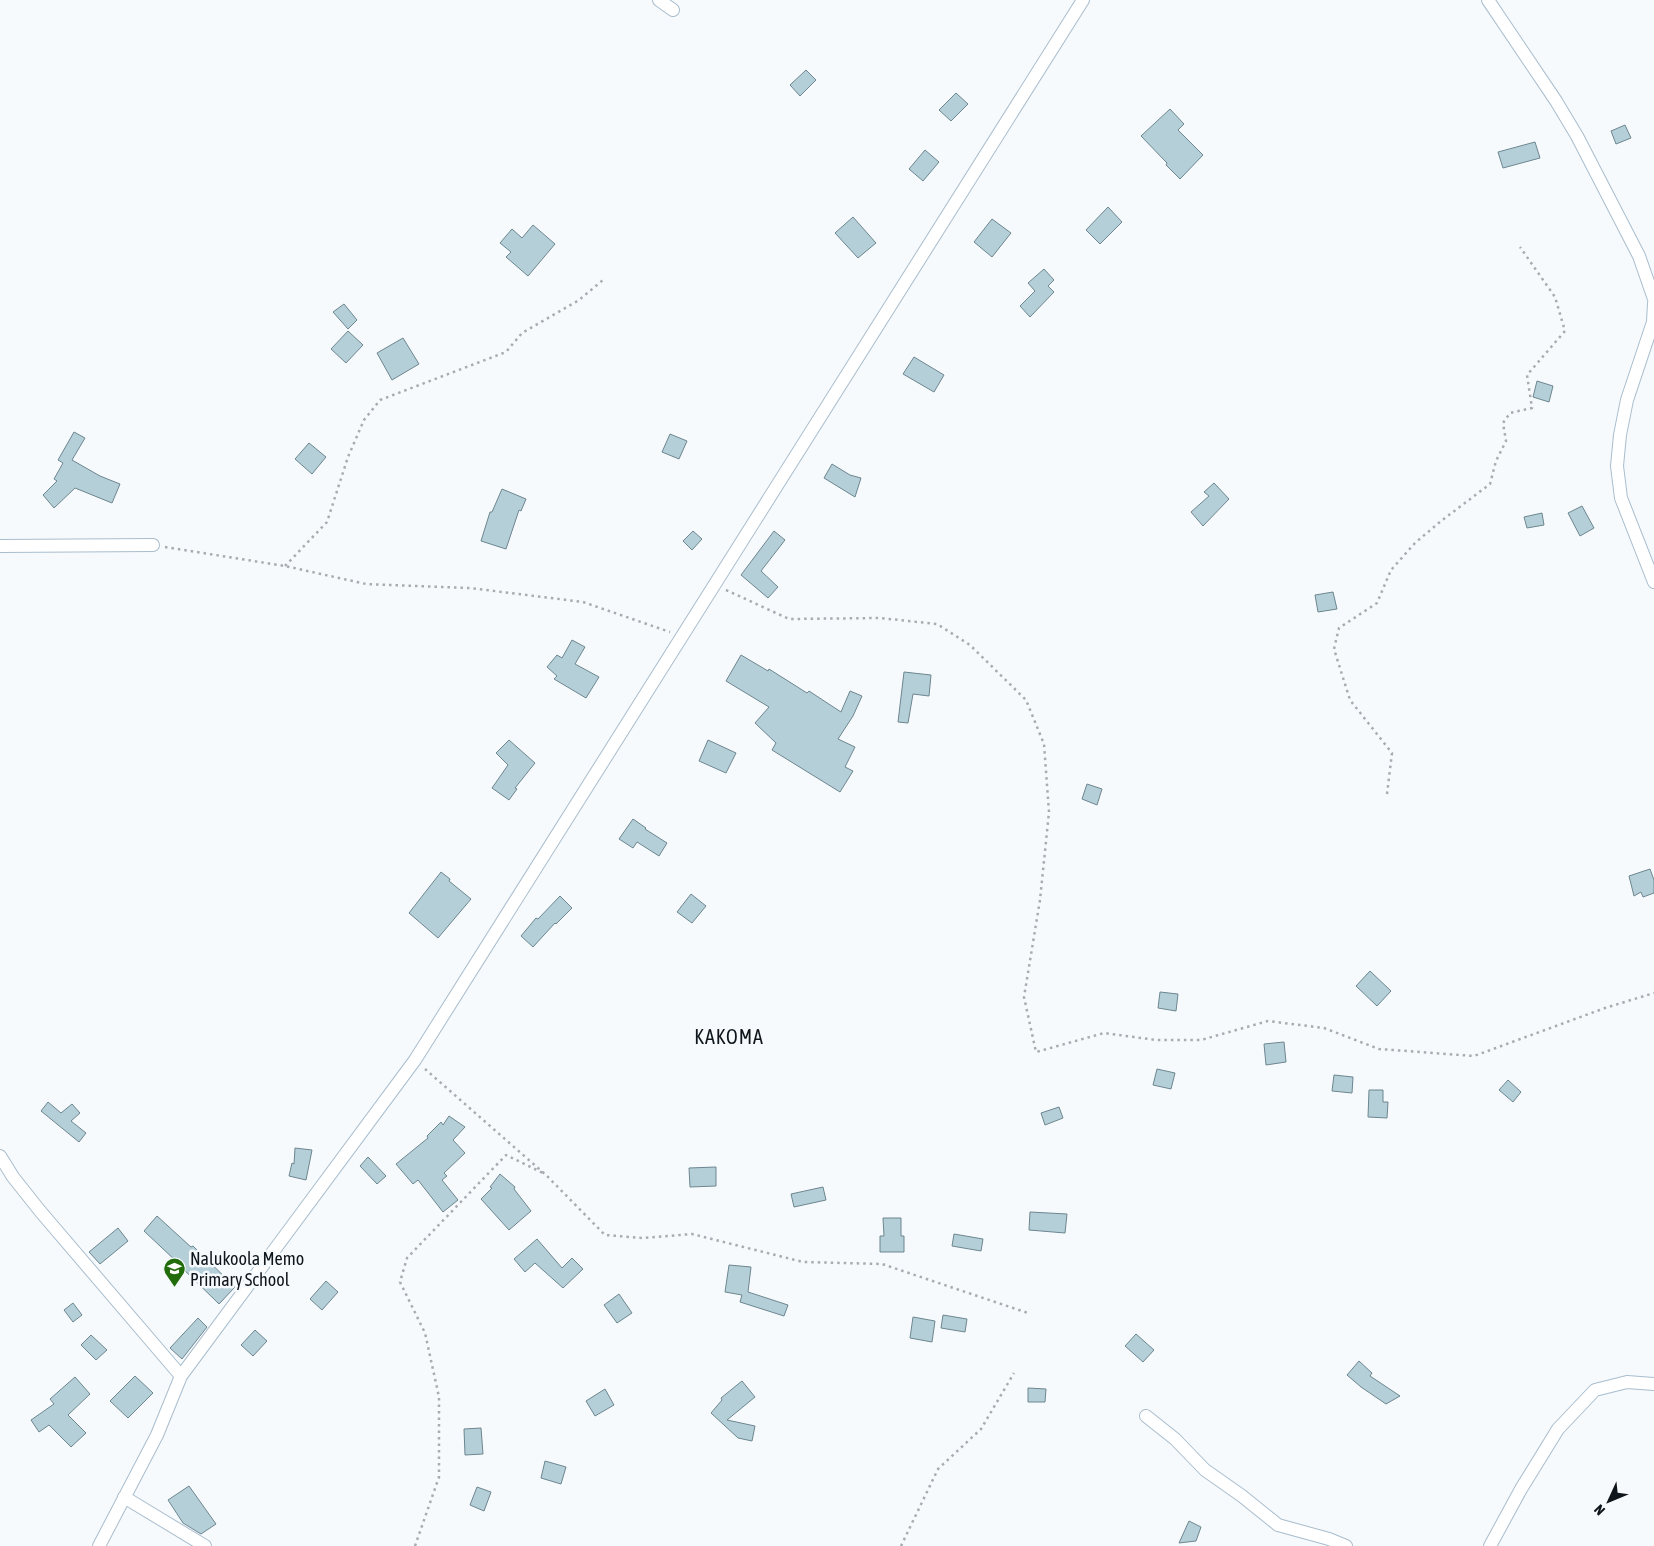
<svg xmlns="http://www.w3.org/2000/svg" width="1654" height="1546" font-family="'Asap Condensed',sans-serif">
<style>
.building{fill:#b5cfd9;stroke:#6d868f}
.lines{fill:none;stroke-linecap:round;stroke-linejoin:round}
.minor-casing{stroke:#a9bdcd;stroke-width:14}
.path{stroke:#a7acb0;stroke-width:2.5;stroke-dasharray:2.5 4;stroke-linecap:butt}
.minor{stroke:#fff;stroke-width:12}
.labels{text-anchor:middle;stroke-width:5;stroke-linejoin:round;paint-order:stroke}
.poi-label{font-size:18px;fill:#0e151b;stroke:#f6fafd;text-anchor:start}
.quarter-label{font-size:20px;letter-spacing:1px;fill:#0e151b;stroke:#f6fafd}
</style>
<rect width="100%" height="100%" fill="#f6fafd"/>
<path class="building" d="M806,70L816,80L800,96L790,85Z
M956,93L968,104L951,121L939,110Z
M1170,109L1184,124L1178,130L1203,155L1180,179L1166,165L1167,163L1141,136Z
M1625,125L1631,138L1616,144L1611,131Z
M1535,142L1540,158L1503,168L1498,152Z
M925,150L939,162L923,181L909,169Z
M1108,207L1122,222L1100,244L1086,230Z
M853,217L876,243L858,258L835,233Z
M992,219L1011,233L992,257L974,242Z
M533,225L555,244L528,276L506,257L511,252L500,243L512,229L522,238Z
M1044,269L1054,280L1048,286L1054,292L1030,317L1020,306L1035,291L1028,283Z
M344,304L357,320L348,329L333,312Z
M348,331L363,345L346,363L331,349Z
M403,338L419,364L392,380L377,353Z
M914,357L944,375L934,392L903,374Z
M1537,381L1553,386L1549,402L1533,397Z
M74,432L85,438L72,460L100,476L120,484L112,503L75,488L54,508L43,495L57,481L54,479L63,463L58,460Z
M670,434L687,441L679,459L662,452Z
M309,443L326,457L312,474L295,459Z
M832,464L850,475L861,478L855,497L824,478Z
M1214,483L1229,499L1203,526L1191,512L1209,496L1204,492Z
M502,489L526,499L521,511L519,510L506,549L481,541L490,512H492Z
M1582,506L1594,528L1580,536L1568,513Z
M1542,513L1544,525L1527,528L1524,517Z
M693,531L702,539L692,550L683,541Z
M774,531L785,540L761,571L778,587L768,598L741,575Z
M1333,592L1337,609L1318,612L1315,595Z
M572,640L585,647L575,664L599,677L586,698L554,679L557,676L547,667L557,655L562,658Z
M741,655L768,671L769,669L807,693L809,691L841,712L850,691L862,696L853,716L838,739L855,747L845,767L853,771L840,792L772,750L776,743L755,723L769,707L726,681Z
M904,672L931,675L929,696L913,694L908,723L898,722Z
M509,740L535,763L515,788L517,789L509,800L492,788L508,765L496,753Z
M708,740L736,753L726,773L699,761Z
M1087,784L1102,789L1097,805L1082,799Z
M633,819L646,828L645,829L667,843L659,856L637,842L633,848L619,839Z
M1650,869L1654,880V893L1643,897L1641,892L1634,896L1629,876Z
M441,872L450,879L449,881L471,899L438,938L409,913Z
M691,894L706,906L692,923L677,912Z
M560,896L572,908L556,924L555,923L533,947L521,936L536,918L538,919Z
M1370,971L1391,991L1377,1006L1356,986Z
M1160,992L1178,994L1176,1011L1158,1008Z
M1284,1042L1286,1062L1266,1065L1264,1044Z
M1157,1069L1175,1073L1171,1089L1153,1085Z
M1334,1075L1353,1077L1352,1093L1332,1091Z
M1508,1080L1521,1092L1513,1102L1499,1090Z
M1369,1090H1383V1102H1388L1387,1118L1368,1117Z
M48,1102L61,1113L72,1104L80,1113L71,1121L86,1133L79,1142L41,1111Z
M1059,1107L1063,1118L1045,1125L1041,1113Z
M449,1116L465,1127L453,1140L465,1153L444,1173L447,1176L442,1180L458,1200L443,1212L418,1180L413,1184L396,1164L428,1138L427,1136L441,1122L443,1125Z
M295,1148L312,1150L306,1180L289,1176L292,1163L294,1164Z
M368,1157L386,1176L377,1184L360,1166Z
M716,1167V1186L690,1187L689,1168Z
M500,1174L515,1187L514,1189L531,1211L509,1230L481,1199L492,1188L490,1187Z
M823,1187L826,1200L794,1207L791,1194Z
M1030,1212L1067,1214L1065,1233L1029,1230Z
M157,1216L191,1247L193,1246L235,1287L219,1304L177,1263V1262L144,1231Z
M883,1218H901V1236H904V1252H880V1236H884Z
M118,1228L128,1241L100,1264L89,1252Z
M954,1234L983,1239L981,1251L952,1246Z
M537,1239L562,1268L572,1258L583,1269L563,1288L535,1263L525,1272L514,1259Z
M729,1265L751,1267L748,1292L788,1305L784,1316L740,1302L742,1295L725,1292Z
M326,1281L338,1292L322,1310L310,1299Z
M619,1294L632,1313L617,1323L604,1305Z
M73,1303L82,1315L73,1322L64,1310Z
M943,1315L967,1319L965,1332L941,1328Z
M913,1317L935,1321L932,1342L910,1338Z
M198,1318L207,1327L182,1359L170,1348Z
M255,1330L267,1341L253,1356L241,1345Z
M1136,1334L1154,1350L1143,1362L1125,1346Z
M91,1335L107,1350L96,1360L81,1345Z
M1359,1361L1372,1373L1370,1376L1400,1396L1386,1404L1361,1387L1347,1375Z
M135,1376L153,1393L128,1418L110,1401Z
M75,1377L90,1394L68,1415L86,1433L71,1447L49,1425L39,1432L31,1420L54,1404L50,1399Z
M742,1381L755,1397L727,1420L755,1426L752,1441L738,1438L711,1413L722,1400L721,1398Z
M1028,1388L1046,1389L1045,1402H1028Z
M605,1389L614,1405L595,1416L586,1401Z
M481,1428L483,1454L465,1455L464,1429Z
M545,1461L566,1467L561,1484L541,1478Z
M189,1486L216,1524L201,1534L183,1523L168,1500Z
M477,1487L491,1492L484,1511L470,1505Z
M1189,1521L1201,1527L1196,1541L1179,1543Z"/>
<g class="lines">
<defs>
<path id="minor" d="M659,0L673,10
M1488,0L1556,101L1577,136L1639,256L1654,299
M1654,303L1653,322L1627,400L1620,435L1617,466L1621,498L1654,582
M0,546L153,545
M0,1156L13,1177L40,1211L181,1376
M1146,1416L1175,1439L1205,1470L1242,1496L1278,1525L1329,1539L1346,1546
M124,1497L205,1546
M99,1546L157,1435L181,1376L415,1060L1083,0
M1490,1546L1521,1489L1558,1429L1595,1390L1627,1382L1654,1384"/>
</defs>
<use href="#minor" class="minor-casing"/>
<path class="path" d="M165,547L285,566L366,584L470,588L583,602L670,632
M285,566L327,522L348,457L364,420L380,400L506,352L522,333L579,300L603,280
M726,590L789,619L880,618L937,624L970,645L1026,700L1044,744L1049,812L1040,900L1024,997L1036,1052L1104,1033L1156,1040H1201L1268,1021L1324,1028L1379,1049L1474,1056L1605,1008L1654,993
M1387,794L1392,753L1350,700L1334,649L1339,628L1377,603L1391,570L1415,543L1441,521L1490,484L1496,461L1506,441L1503,423L1510,413L1532,408L1527,375L1565,331L1555,297L1520,247
M425,1069L546,1175L605,1235L643,1238L692,1234L803,1262L882,1264L1028,1313
M415,1546L439,1477V1397L425,1333L400,1282L407,1258L506,1155L543,1173
M901,1546L938,1469L981,1429L1014,1373"/>
<use href="#minor" class="minor"/>
</g>
<defs>
<symbol id="school-pin" viewBox="-11 -11 22 30"><path d="M0 17L-7.5 6A9.5 9.5 0 1 1 7.5 6Z" fill="#226c0b" stroke="#f6fafd"/><path d="M0-5L7-2L0 1L-7-2ZM-4 1L0 2.5L4 1V4Q0 6-4 4Z" fill="#fff"/></symbol>
</defs>
<g fill-rule="evenodd">
<use href="#school-pin" x="162" y="1256" width="25" height="34"/>
</g>
<g class="labels">
<g class="poi-label">
<text x="190" y="1265">Nalukoola Memo<tspan x="190" dy="21">Primary School</tspan></text>
</g>
<g class="quarter-label">
<text x="729" y="1044">KAKOMA</text>
</g>
</g>
<g transform="translate(1609 1501) rotate(226)" stroke="#f6fafd" stroke-width="4" paint-order="stroke">
<path d="M0-4L9 19L0 12L-9 19Z" fill="#0e151b"/>
<text y="-8" font-size="14" font-weight="bold" text-anchor="middle" fill="#0e151b">N</text>
</g>
</svg>
